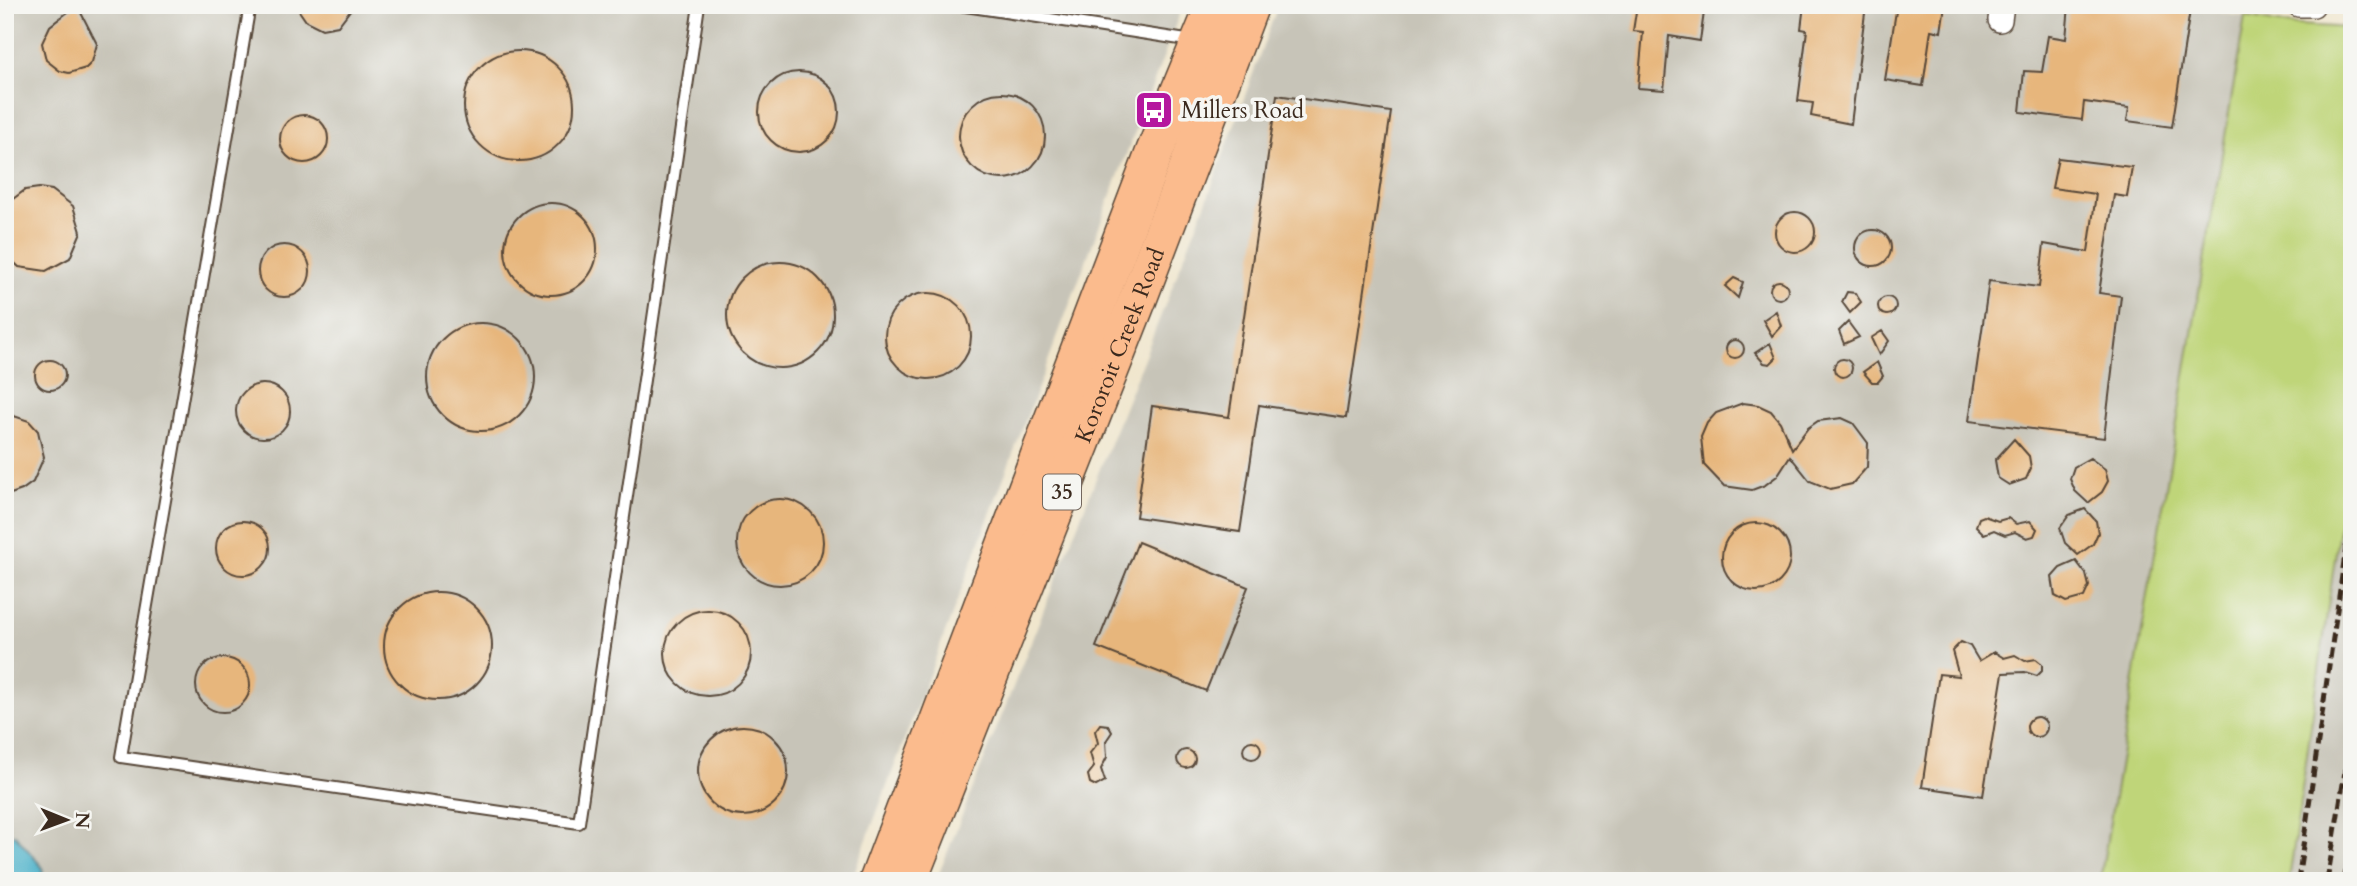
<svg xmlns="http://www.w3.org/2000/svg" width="2357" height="886" font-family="Cardo,serif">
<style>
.industrial{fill:#c7c4b8}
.green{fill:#bfd579;stroke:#7d804c;stroke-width:2}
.water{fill:#4ab0c9;stroke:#426d74;stroke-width:2}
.building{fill:#e7b67b}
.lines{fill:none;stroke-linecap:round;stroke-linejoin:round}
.lane-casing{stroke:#564638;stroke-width:14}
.street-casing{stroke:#564638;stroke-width:26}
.primary-casing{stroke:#564638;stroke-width:40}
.lane{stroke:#fff;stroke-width:10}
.street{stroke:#fff;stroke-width:23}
.primary{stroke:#fbbb8d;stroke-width:37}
.rail{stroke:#3b2a1e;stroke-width:5;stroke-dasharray:10 5;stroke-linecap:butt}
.labels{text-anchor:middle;stroke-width:7;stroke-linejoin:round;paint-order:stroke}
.shield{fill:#f6f6f2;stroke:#73675e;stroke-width:2}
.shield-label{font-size:21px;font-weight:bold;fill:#3b2a1e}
.poi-label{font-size:23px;fill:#3b2a1e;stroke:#f6f6f2;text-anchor:start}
.street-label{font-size:23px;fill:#3b2a1e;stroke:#f6f6f2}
</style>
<rect width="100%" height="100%" fill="#f6f6f2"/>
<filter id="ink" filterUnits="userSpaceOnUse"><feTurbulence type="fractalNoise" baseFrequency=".0143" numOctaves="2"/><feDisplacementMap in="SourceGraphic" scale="14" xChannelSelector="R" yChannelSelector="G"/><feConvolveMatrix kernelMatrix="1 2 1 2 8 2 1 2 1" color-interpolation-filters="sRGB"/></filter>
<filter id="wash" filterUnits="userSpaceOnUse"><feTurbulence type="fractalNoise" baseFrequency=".00686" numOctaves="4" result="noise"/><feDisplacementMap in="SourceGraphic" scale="28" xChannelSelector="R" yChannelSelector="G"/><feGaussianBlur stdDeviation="1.57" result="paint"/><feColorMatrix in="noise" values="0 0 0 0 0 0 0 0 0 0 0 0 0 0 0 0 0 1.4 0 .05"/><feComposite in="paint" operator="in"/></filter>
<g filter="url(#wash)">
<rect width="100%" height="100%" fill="#f0e6cd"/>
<path class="industrial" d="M5,5H1183L851,881H5Z
M1278,5H2174L2245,17L2100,881H936L1208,197Z
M2352,439V881H2289L2337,538Z"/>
<path class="green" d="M2245,17L2284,24L2352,28V439L2289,881H2100Z"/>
<path class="water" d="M5,834L15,835L43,868L41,881H5Z"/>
<g id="blocks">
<path class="building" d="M77,5L97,44L92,62L86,68L69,73L60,71L46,60L42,43L50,26Z
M295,5H354L338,26L322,29L306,21Z
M1637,5H1705L1700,41L1669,36L1664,90L1638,88L1643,32L1633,31Z
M1804,5H1866L1851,124L1811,116L1813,103L1798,101L1807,30L1801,29Z
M1897,5H1945L1941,32L1931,30L1923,86L1885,80Z
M2069,5H2153L2190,10L2172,127L2127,121L2129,108L2084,102L2082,120L2020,112L2024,71L2042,72L2048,36L2066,39Z
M464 106a55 55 0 1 1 110 0a55 55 0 1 1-110 0Z
M759 112a40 40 0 1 1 80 0a40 40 0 1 1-80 0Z
M959 136a43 43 0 1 1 86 0a43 43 0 1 1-86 0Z
M1277,95L1391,112L1346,418L1259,405L1240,532L1136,517L1152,406L1229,417Z
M280 139a24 24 0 1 1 48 0a24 24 0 1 1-48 0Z
M2058,158L2132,167L2127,197L2114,195L2099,293L2121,296L2104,438L1969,421L1989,281L2039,287L2044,244L2088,252L2096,194L2052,188Z
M39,188L52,190L73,206L81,232L70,258L46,271L19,267L5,254V205L25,190Z
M505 249a46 46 0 1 1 92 0a46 46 0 1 1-92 0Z
M1775 232a20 20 0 1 1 40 0a20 20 0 1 1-40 0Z
M1855 248a18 18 0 1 1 36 0a18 18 0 1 1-36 0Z
M258 271a26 26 0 1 1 52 0a26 26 0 1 1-52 0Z
M727 315a53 53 0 1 1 106 0a53 53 0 1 1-106 0Z
M1734,278L1743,282L1738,298L1725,286Z
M1770 290a9 9 0 1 1 18 0a9 9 0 1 1-18 0Z
M1847,292L1855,293L1861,302L1850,313L1842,302Z
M885 336a43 43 0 1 1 86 0a43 43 0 1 1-86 0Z
M1878 306a9 9 0 1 1 18 0a9 9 0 1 1-18 0Z
M1776,311L1781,326L1772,336L1763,320Z
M1848,322L1859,337L1844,344L1839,331Z
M427 377a54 54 0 1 1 108 0a54 54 0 1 1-108 0Z
M1882,331L1889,341L1879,355L1871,338Z
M1726 349a9 9 0 1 1 18 0a9 9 0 1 1-18 0Z
M1770,343L1776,358L1770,364L1764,363L1755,353Z
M1834 368a9 9 0 1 1 18 0a9 9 0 1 1-18 0Z
M35 375a15 15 0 1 1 30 0a15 15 0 1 1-30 0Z
M1877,362L1883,376L1878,382H1872L1863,372Z
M236 411a27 27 0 1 1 54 0a27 27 0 1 1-54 0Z
M1743,403L1758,405L1771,411L1780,422L1792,449L1808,428L1818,421L1842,418L1853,423L1868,443L1867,467L1852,484L1830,489L1810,481L1790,456L1777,476L1765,485L1752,490L1724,486L1704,465L1701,437L1707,423L1716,413Z
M5,413L29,421L38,431L44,457L33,482L22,490L5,496Z
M2014,439L2029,456L2031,468L2026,479L2009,485L1998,478L1995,460Z
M2090,458L2105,469L2108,481L2102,492L2088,503L2075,491L2070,479L2074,467Z
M737 542a43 43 0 1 1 86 0a43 43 0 1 1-86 0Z
M2085,509L2096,521L2098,533L2093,544L2078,555L2065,543L2060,528L2069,515Z
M1984,516L1998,521L2008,518L2016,524L2030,521L2037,529L2034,536L2027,538L2015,532L2005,535L1994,530L1984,534L1976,526L1979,518Z
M216 548a27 27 0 1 1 54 0a27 27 0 1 1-54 0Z
M1722 557a34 34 0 1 1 68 0a34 34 0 1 1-68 0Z
M1138,542L1248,587L1206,691L1096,647Z
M2076,561L2086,574L2089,586L2084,597L2066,602L2055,596L2052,577L2060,568Z
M384 646a54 54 0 1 1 108 0a54 54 0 1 1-108 0Z
M665 653a43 43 0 1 1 86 0a43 43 0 1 1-86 0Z
M1961,642L1970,646L1979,661L1994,652L2004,658L2015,655L2025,661L2036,659L2042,664V671L2037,676L2025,672L2003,673L1983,796L1922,787L1939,674L1959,676L1952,651Z
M196 685a27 27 0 1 1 54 0a27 27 0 1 1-54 0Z
M2027 727a10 10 0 1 1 20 0a10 10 0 1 1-20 0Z
M1100,724L1108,725L1112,732L1106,741L1107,757L1101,769L1105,781L1096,786L1090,783L1088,775L1094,767L1090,753L1098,743L1095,731Z
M698 771a45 45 0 1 1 90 0a45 45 0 1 1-90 0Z
M1243 750a9 9 0 1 1 18 0a9 9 0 1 1-18 0Z
M1177 759a9 9 0 1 1 18 0a9 9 0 1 1-18 0Z"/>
</g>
</g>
<g filter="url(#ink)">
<use href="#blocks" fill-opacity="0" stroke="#564638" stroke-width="2"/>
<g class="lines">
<defs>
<path id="lane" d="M250,5L121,757L579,823L699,5
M959,5L1193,41"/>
<path id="street" d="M2299,5H2313
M2000,20L2002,5"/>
<g id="primary">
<path d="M878,881L1155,151L1215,5"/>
<path id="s1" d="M908,881L1138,299L1250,5"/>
</g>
</defs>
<use href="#lane" class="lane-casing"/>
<use href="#street" class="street-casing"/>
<use href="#primary" class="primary-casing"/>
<use href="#lane" class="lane"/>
<use href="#street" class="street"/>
<use href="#primary" class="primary"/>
<path class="rail" d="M2298,881L2352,506
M2327,881L2352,729
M2344,881L2352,837"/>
</g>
</g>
<defs>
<symbol id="bus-square" viewBox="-11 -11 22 22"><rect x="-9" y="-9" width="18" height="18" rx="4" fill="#b5179e" stroke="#f6f6f2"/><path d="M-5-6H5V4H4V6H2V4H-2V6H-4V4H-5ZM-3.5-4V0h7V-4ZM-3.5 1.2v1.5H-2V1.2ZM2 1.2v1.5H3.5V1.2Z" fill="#fff"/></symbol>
</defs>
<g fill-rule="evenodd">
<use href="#bus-square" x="1132" y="88" width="44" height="44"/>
</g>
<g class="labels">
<rect class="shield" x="1043" y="474.5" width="38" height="35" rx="5"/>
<g class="shield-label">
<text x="1062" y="499">35</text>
</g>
<g class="poi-label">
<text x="1181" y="118">Millers Road</text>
</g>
<g class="street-label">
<text dy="8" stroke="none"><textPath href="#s1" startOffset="576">Kororoit Creek Road</textPath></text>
</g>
</g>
<rect width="2357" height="886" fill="none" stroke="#f6f6f2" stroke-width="28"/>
<g transform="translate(66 820) rotate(91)" stroke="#f6f6f2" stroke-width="5" paint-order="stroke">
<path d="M0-5L12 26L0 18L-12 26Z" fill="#3b2a1e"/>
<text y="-10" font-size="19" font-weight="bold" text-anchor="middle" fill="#3b2a1e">N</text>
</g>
</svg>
